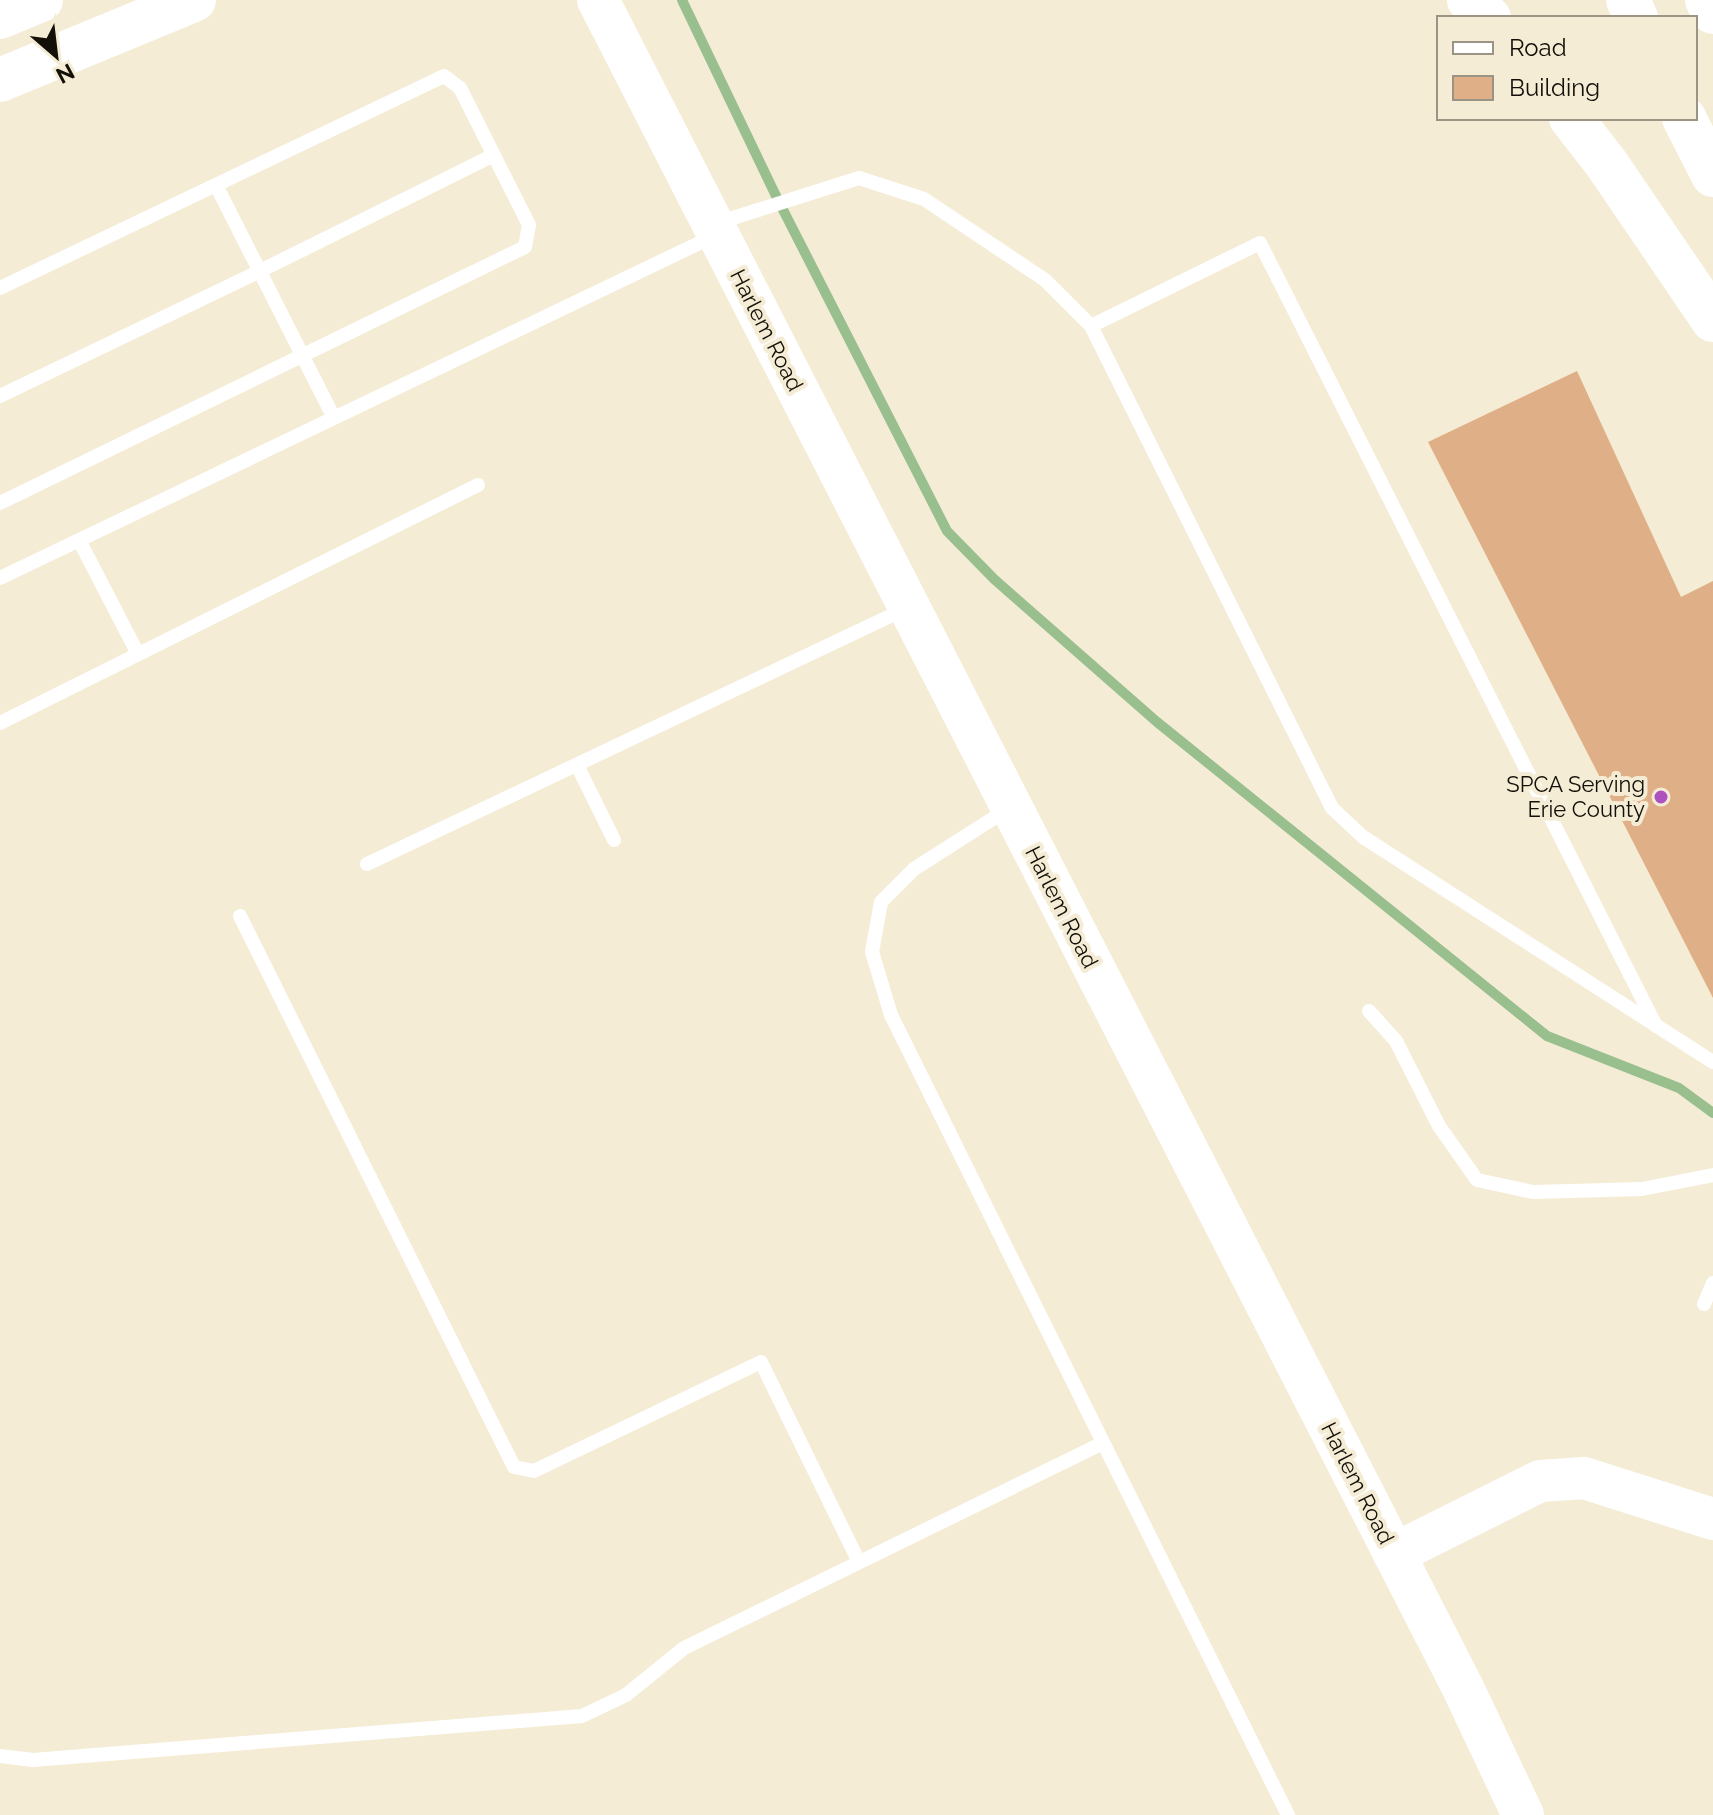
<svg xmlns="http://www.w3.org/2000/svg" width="1713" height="1815" font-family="Raleway,sans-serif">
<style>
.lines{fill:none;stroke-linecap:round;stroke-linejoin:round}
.stream{stroke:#99bf8f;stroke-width:10}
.building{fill:#dfb087}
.lane{stroke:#fff;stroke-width:14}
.secondary{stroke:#fff;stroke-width:42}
.highway{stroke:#fff;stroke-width:44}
.poi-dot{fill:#ad52be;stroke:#f5ecd6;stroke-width:3}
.labels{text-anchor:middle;stroke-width:8;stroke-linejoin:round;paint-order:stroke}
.street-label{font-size:22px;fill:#131008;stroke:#f5ecd6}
.poi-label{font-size:22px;fill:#131008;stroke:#f5ecd6;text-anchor:end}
</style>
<rect width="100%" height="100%" fill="#f5ecd6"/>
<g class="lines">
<path class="stream" d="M682,0L777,198L947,531L994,579L1157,722L1547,1036L1679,1088L1713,1113"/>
</g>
<path class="building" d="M1577,371L1681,597L1713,581V998L1428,442Z"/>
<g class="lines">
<path class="lane" d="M216,185L334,418
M717,223L859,178L924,199L1045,280L1091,326L1332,808L1363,837L1713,1062
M0,288L444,76L460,88L529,225L525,247L0,503
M1091,326L1260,243L1656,1026
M0,396L260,271L494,155
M79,540L138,654
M0,578L714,236
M0,723L478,485
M577,765L614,840
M1008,809L914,869L881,902L872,952L891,1015L1288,1815
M367,864L905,609
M240,916L514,1467L534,1471L761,1362L859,1562
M1369,1011L1396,1041L1439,1126L1477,1180L1533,1192L1642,1189L1713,1175
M1704,1304L1713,1283
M0,1756L33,1760L582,1716L626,1695L684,1648L1103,1443"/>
<path class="secondary" d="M598,0L1463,1688L1523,1815
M1394,1554L1540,1481L1584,1478L1713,1519"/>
<path class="highway" d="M1469,0L1489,18
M1628,0L1636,18
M1707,0L1713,12
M0,17L41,0
M0,80L194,0
M1571,118L1606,163L1713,320
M1684,118L1713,175"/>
</g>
<circle class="poi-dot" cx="1661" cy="797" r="8"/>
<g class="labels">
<g class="street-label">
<text transform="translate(767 330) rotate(63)" y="8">Harlem Road</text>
<text transform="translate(1062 907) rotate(63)" y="8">Harlem Road</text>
<text transform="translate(1358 1483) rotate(63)" y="8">Harlem Road</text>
</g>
<g class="poi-label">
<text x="1645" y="792">SPCA Serving<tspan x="1645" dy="25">Erie County</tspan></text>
</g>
</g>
<rect x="1437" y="16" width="260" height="104" fill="#f5ecd6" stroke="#9b9484" stroke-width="2"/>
<rect x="1453" y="42" width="40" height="12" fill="#ffffff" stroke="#9b9484" stroke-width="2"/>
<text x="1509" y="56" font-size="24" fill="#131008">Road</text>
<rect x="1453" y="76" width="40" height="24" fill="#dfb087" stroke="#9b9484" stroke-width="2"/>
<text x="1509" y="96" font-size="24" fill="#131008">Building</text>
<g transform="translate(56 56) rotate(152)" stroke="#f5ecd6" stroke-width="6" paint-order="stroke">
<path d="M0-6L14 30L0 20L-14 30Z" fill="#131008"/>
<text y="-12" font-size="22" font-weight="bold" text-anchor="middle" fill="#131008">N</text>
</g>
</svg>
